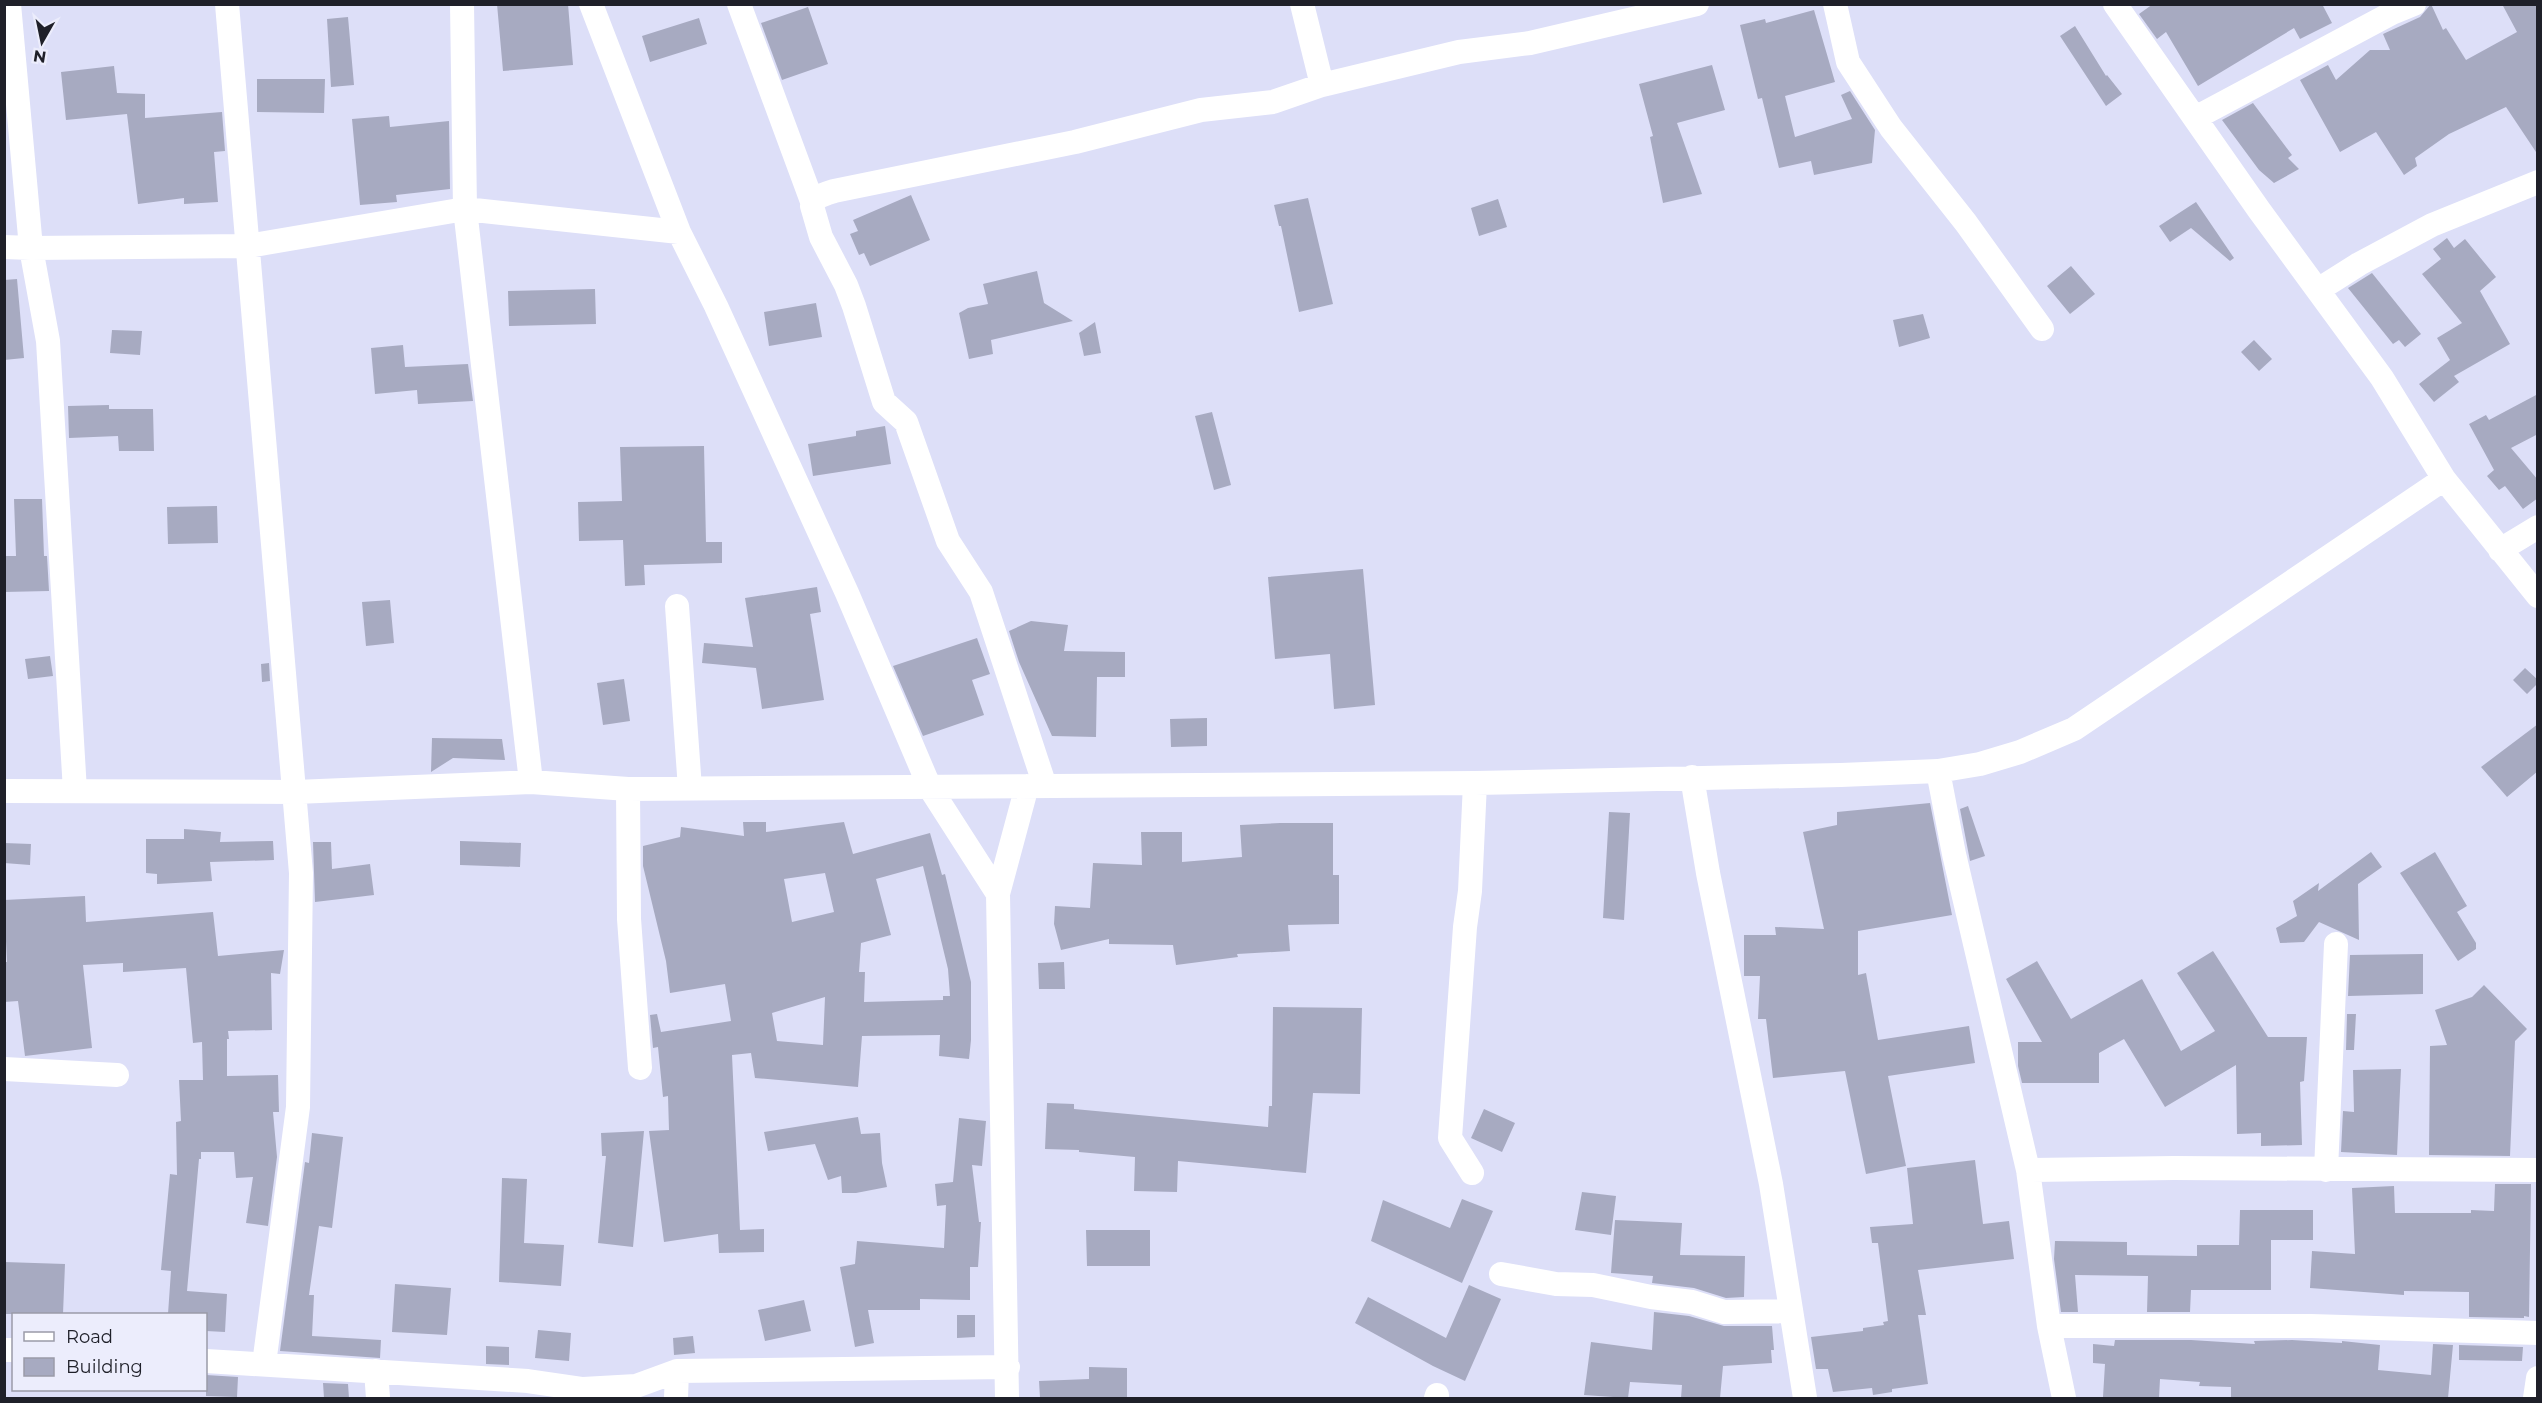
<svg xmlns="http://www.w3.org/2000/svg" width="2542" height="1403" font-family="Montserrat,sans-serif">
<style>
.building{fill:#a7aac1;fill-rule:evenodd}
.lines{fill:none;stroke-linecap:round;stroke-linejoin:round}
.minor{stroke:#fff;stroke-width:24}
</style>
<rect width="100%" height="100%" fill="#dddff8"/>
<path class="building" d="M497,4H568L573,65L503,71Z
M2153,4H2322L2332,23L2300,39L2294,28L2198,86L2166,32L2157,39L2139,14Z
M2431,4L2443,30L2446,28L2466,60L2517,32L2502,4H2538V155L2506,107L2449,134L2415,158L2417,166L2404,175L2376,132L2340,152L2300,80L2328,65L2336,80L2370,50H2390L2383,34L2420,17Z
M808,7L828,64L782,80L761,23Z
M1814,10L1835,82L1785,96L1795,137L1852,119L1841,95L1850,91L1875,130L1872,163L1814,175L1811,161L1779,168L1762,98L1758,99L1740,25L1765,19L1766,23Z
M348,17L354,85L331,87L327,19Z
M699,18L707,44L650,62L642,36Z
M2075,26L2106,76L2107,75L2122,94L2106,106L2060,36Z
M1712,65L1725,110L1677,123L1702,194L1663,203L1650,137L1653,136L1639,84Z
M114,66L117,93L145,94V118L222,112L225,151L214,152L218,202L184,204V198L138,204L127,114L66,120L61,72Z
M257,79H325L324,113L257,112Z
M2253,103L2292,155L2288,158L2299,169L2274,183L2259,170L2222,120Z
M389,116L390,127L449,121L450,189L396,195L397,202L360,205L352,119Z
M911,195L930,240L870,266L864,253L859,255L850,234L858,231L853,220Z
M1308,198L1333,304L1299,312L1281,226H1279L1274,205Z
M1498,199L1507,227L1479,236L1471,208Z
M2196,202L2234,258L2230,261L2191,228L2170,242L2159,226Z
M2447,238L2454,248L2465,239L2496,277L2480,291L2510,344L2454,376L2459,382L2434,402L2419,384L2450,360L2437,338L2462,323L2422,274L2441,259L2433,249Z
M2071,266L2095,294L2070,314L2047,286Z
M1037,271L1044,303L1073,321L991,340L993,354L969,359L959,313L968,308L988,304L983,284Z
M2372,273L2421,334L2405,347L2399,340L2393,344L2348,288Z
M17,279L24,358L4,360V280Z
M595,289L596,324L509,326L508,291Z
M816,303L822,337L769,346L764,312Z
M1923,314L1930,338L1899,347L1893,320Z
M1095,322L1101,353L1084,356L1079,333Z
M112,330L142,331L140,355L110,353Z
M2254,340L2272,359L2259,371L2241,352Z
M403,345L405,367L468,364L473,401L418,404L417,390L375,394L371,348Z
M2538,394V434L2511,448L2538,480V498L2523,509L2505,486L2499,490L2487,476L2494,470L2469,424L2486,415L2489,420Z
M109,405V409H153L154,451H119L118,436L69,438L68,406Z
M1212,412L1231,485L1214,490L1195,416Z
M885,426L891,464L813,476L808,444L856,436V431Z
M704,446L706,542H722V563L644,565L645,585L625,586L623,540L579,541L578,502L622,501L620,447Z
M14,499H42L44,556H47L49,591L4,592V556H16Z
M217,506L218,543L168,544L167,507Z
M1363,569L1375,705L1334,709L1330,654L1275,659L1268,577Z
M817,587L821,612L810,614L824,700L762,709L756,668L702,663L704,643L753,647L745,598Z
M390,600L394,643L366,646L362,602Z
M1031,621L1068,625L1064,651L1125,652V677H1097L1096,737L1052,736L1019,662L1009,631Z
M977,638L990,674L972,680L984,715L923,736L893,666Z
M50,656L53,676L28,679L25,659Z
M269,663L270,681L262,682L261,664Z
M2525,668L2538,680V683L2527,694L2513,680Z
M624,679L630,721L603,725L597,683Z
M1207,718V746L1171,747L1170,719Z
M2538,724V771L2507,797L2481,767Z
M432,738L502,739L505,760L453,758L431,772Z
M1930,803L1952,915L1858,931V975L1866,973L1878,1040L1969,1026L1975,1063L1888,1076L1906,1166L1866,1174L1845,1071L1773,1078L1766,1019H1758L1760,976H1744V935H1776L1775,927L1824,929L1803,832L1837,825V812Z
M1968,806L1985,856L1970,861L1960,809Z
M1609,812L1630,813L1624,920L1603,918Z
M743,822H766V832L844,822L853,854L930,833L942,875L945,874L971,982V1040L969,1059L939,1056L940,1035L862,1036L858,1087L755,1078L751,1053L732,1055L740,1230L764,1229V1252L719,1253L718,1234L664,1242L649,1131L669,1130L668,1096L663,1097L658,1047L653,1048L650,1015L657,1014L661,1032L731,1021L725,984L670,993L666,961L643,866V846L680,837L681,827L744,836ZM923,866L948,969L950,996H943V1000L864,1002L865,972H859L861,943L891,935L876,879ZM825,873L834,912L792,922L784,879ZM825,997L823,1045L777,1041L772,1013Z
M1280,823H1333V875H1339V924L1288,925L1290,951L1237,954L1238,957L1176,965L1173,945L1109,944V939L1061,950L1054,924L1055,906L1090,908L1093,863L1142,865L1141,832H1182V862L1242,857L1240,825Z
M184,829L221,832L220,842L273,841L274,860L210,862L212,881L157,884V874L146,873V839H184Z
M460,841L521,843L520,867L460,865Z
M313,842H331L332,869L370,864L374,895L315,902Z
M4,843L31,844L30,865L4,863Z
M2371,852L2382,867L2358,884L2359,940L2319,922L2304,942L2280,943L2276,928L2297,916L2293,901L2319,883L2318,891Z
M2435,852L2467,906L2457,912L2476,943V949L2458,961L2400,873Z
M85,896L86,922L213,912L218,956L284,950L280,974L271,973L272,1030L228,1031L229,1039H227V1076L278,1075L279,1112H273L277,1157L268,1226L246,1223L253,1177L236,1178L234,1152H201V1159H199L187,1291L227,1294L225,1332L206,1331V1314H168L171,1271L161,1270L170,1174L177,1175L176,1122L181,1121L179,1080H203L202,1042L193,1043L186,968L123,972V963L83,965L92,1048L25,1056L18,1001L4,1002V962H7L4,900Z
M2213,951L2268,1037H2307L2304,1081L2300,1082L2302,1145L2261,1146V1133L2237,1134L2236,1065L2165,1107L2124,1039L2099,1053V1083H2022L2018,1066V1042H2042L2006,979L2037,961L2071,1019L2142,979L2181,1051L2215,1031L2177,973Z
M2423,954V994L2348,996L2350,955Z
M1064,962L1065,989H1039L1038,963Z
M2484,985L2527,1029L2515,1041L2510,1156L2429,1155L2430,1046L2447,1045L2435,1010L2472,997Z
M1273,1007L1362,1008L1360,1094L1313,1093L1306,1173L1178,1161L1177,1192L1134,1191L1135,1157L1079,1152V1150L1045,1149L1047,1103L1074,1104V1109L1268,1127L1269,1106H1272Z
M2347,1014H2356L2354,1050H2346Z
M2401,1069L2397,1155L2341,1152L2343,1111L2354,1112L2353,1070Z
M1484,1109L1515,1123L1502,1152L1471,1138Z
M858,1117L861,1134L880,1133L882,1163L887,1187L856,1193H842L841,1176L828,1180L815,1144L768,1151L764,1132Z
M959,1118L986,1121L982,1166L972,1165L979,1222H981L978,1267H970V1300L920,1299V1310H868L874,1343L855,1347L840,1267L855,1264L857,1241L944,1248L946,1205L937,1206L935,1184L953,1182Z
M644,1131L633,1247L598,1243L606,1156H602L601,1133Z
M312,1133L343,1137L332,1228L319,1226L309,1295H314L312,1336L381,1340L380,1358L280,1351L305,1162L309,1163Z
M1975,1160L1983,1224L2009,1221L2014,1259L1918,1270L1926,1315H1918L1928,1384L1892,1389V1392L1873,1395L1872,1388L1833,1392L1828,1369H1816L1811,1337L1863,1331V1328L1884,1325L1883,1322L1888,1321L1878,1243H1872L1870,1227L1913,1224L1907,1168Z
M502,1178L527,1179L524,1243L564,1245L561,1286L499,1282Z
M2495,1184H2531L2529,1317L2524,1316V1318L2469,1317V1292L2404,1291V1295L2310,1288L2312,1251L2355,1254L2352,1188L2394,1186L2395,1213H2471V1210L2494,1211Z
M1582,1192L1616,1196L1611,1235L1575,1230Z
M1462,1199L1493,1211L1462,1283L1371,1241L1383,1200L1450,1228Z
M2240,1210H2313V1240H2271V1290H2191L2190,1312H2147L2148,1276L2075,1275L2078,1312H2061L2054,1259L2055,1241L2127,1242V1255L2197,1256V1245H2239Z
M1615,1220L1682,1223L1680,1255L1745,1256L1744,1297L1726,1298L1694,1288L1652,1283L1653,1276L1611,1273Z
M1086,1230H1150V1266H1087Z
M4,1262L65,1264L63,1314H4Z
M395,1284L451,1288L447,1335L392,1332Z
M1469,1285L1501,1299L1465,1381L1433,1366L1355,1323L1368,1297L1446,1338Z
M804,1300L811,1331L765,1341L758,1310Z
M1654,1312L1689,1316L1724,1326H1772L1774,1350H1771L1772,1363L1723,1366L1720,1398H1681L1682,1385L1630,1382L1628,1398L1584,1395L1591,1342L1652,1350Z
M957,1315H975V1337L957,1338Z
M538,1330L571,1333L569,1361L535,1358Z
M693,1336L695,1353L674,1355L673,1338Z
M2115,1340H2191L2255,1344L2254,1341L2292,1340L2342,1343V1341L2380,1345L2378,1370L2431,1375L2433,1344L2453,1345L2448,1398H2231V1387L2199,1386L2200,1382L2160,1379L2159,1398H2136L2103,1397L2105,1364L2093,1363V1344L2114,1346Z
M2459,1345L2523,1347L2522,1361L2459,1360Z
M486,1346L509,1347V1365L486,1364Z
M1089,1367L1127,1368V1398H1040L1039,1381L1089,1379Z
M206,1375L238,1377L237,1397L206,1396Z
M323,1383L348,1384L349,1398H324Z"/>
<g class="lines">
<path class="minor" d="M9,4L31,248L248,246L465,209L462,4
M227,4L301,873L298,1107L264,1364
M591,4L679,232L716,306L847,593L930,788L998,894
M739,4L813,204
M1302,4L1322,85L1459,52L1530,43L1697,4
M1835,4L1848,62L1891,128L1966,223L2042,329
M2115,4L2259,210L2382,378L2444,479L2538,596
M2195,118L2392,13L2414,4
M4,247L31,248L48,341L75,791
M2318,290L2359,264L2432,225L2538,182
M2500,550L2538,527
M677,606L690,789
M1938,771L1954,854L2028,1170L2049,1326L2064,1398
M1692,777L1708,873L1771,1184L1805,1398
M531,782L465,209L679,232
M1045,786L981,592L948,541L906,422L884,402L854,306L846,285L821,237L812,206C815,196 825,194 834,191L1075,142L1201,110L1273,102L1322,85
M628,789L629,919L640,1068
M4,791L296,792L531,782L628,789L1475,783L1841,775L1938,771L1980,764L2020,752L2074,729L2444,479
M4,1069L117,1075
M2028,1170L2174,1168L2538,1170
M2326,1170L2336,944
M1472,1173L1450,1138L1465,927L1470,891L1475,783
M1501,1274L1556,1284L1593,1285L1651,1297L1692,1302L1724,1312L1791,1311
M2049,1326H2311L2538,1333
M4,1350H14
M206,1361L528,1381L583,1389L636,1386L677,1371L1008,1367
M376,1371L378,1398
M676,1398L677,1371
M1007,1398L998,894L1027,786
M1436,1398L1437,1395
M2535,1398L2538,1378"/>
</g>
<rect width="2542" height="1403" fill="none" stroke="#1f2029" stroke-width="12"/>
<rect x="12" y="1313" width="195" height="78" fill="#ecedfc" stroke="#9a9ba8" stroke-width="1.5"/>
<rect x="24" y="1332" width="30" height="9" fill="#ffffff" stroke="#9a9ba8" stroke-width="1.5"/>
<text x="66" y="1343" font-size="18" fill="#1f2029">Road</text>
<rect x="24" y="1358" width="30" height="18" fill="#a7aac1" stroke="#9a9ba8" stroke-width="1.5"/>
<text x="66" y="1373" font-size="18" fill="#1f2029">Building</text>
<g transform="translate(42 42) rotate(189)" stroke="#ecedfc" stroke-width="4.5" paint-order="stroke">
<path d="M0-4.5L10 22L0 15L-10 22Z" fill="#1f2029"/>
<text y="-9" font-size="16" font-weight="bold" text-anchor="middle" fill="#1f2029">N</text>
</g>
</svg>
